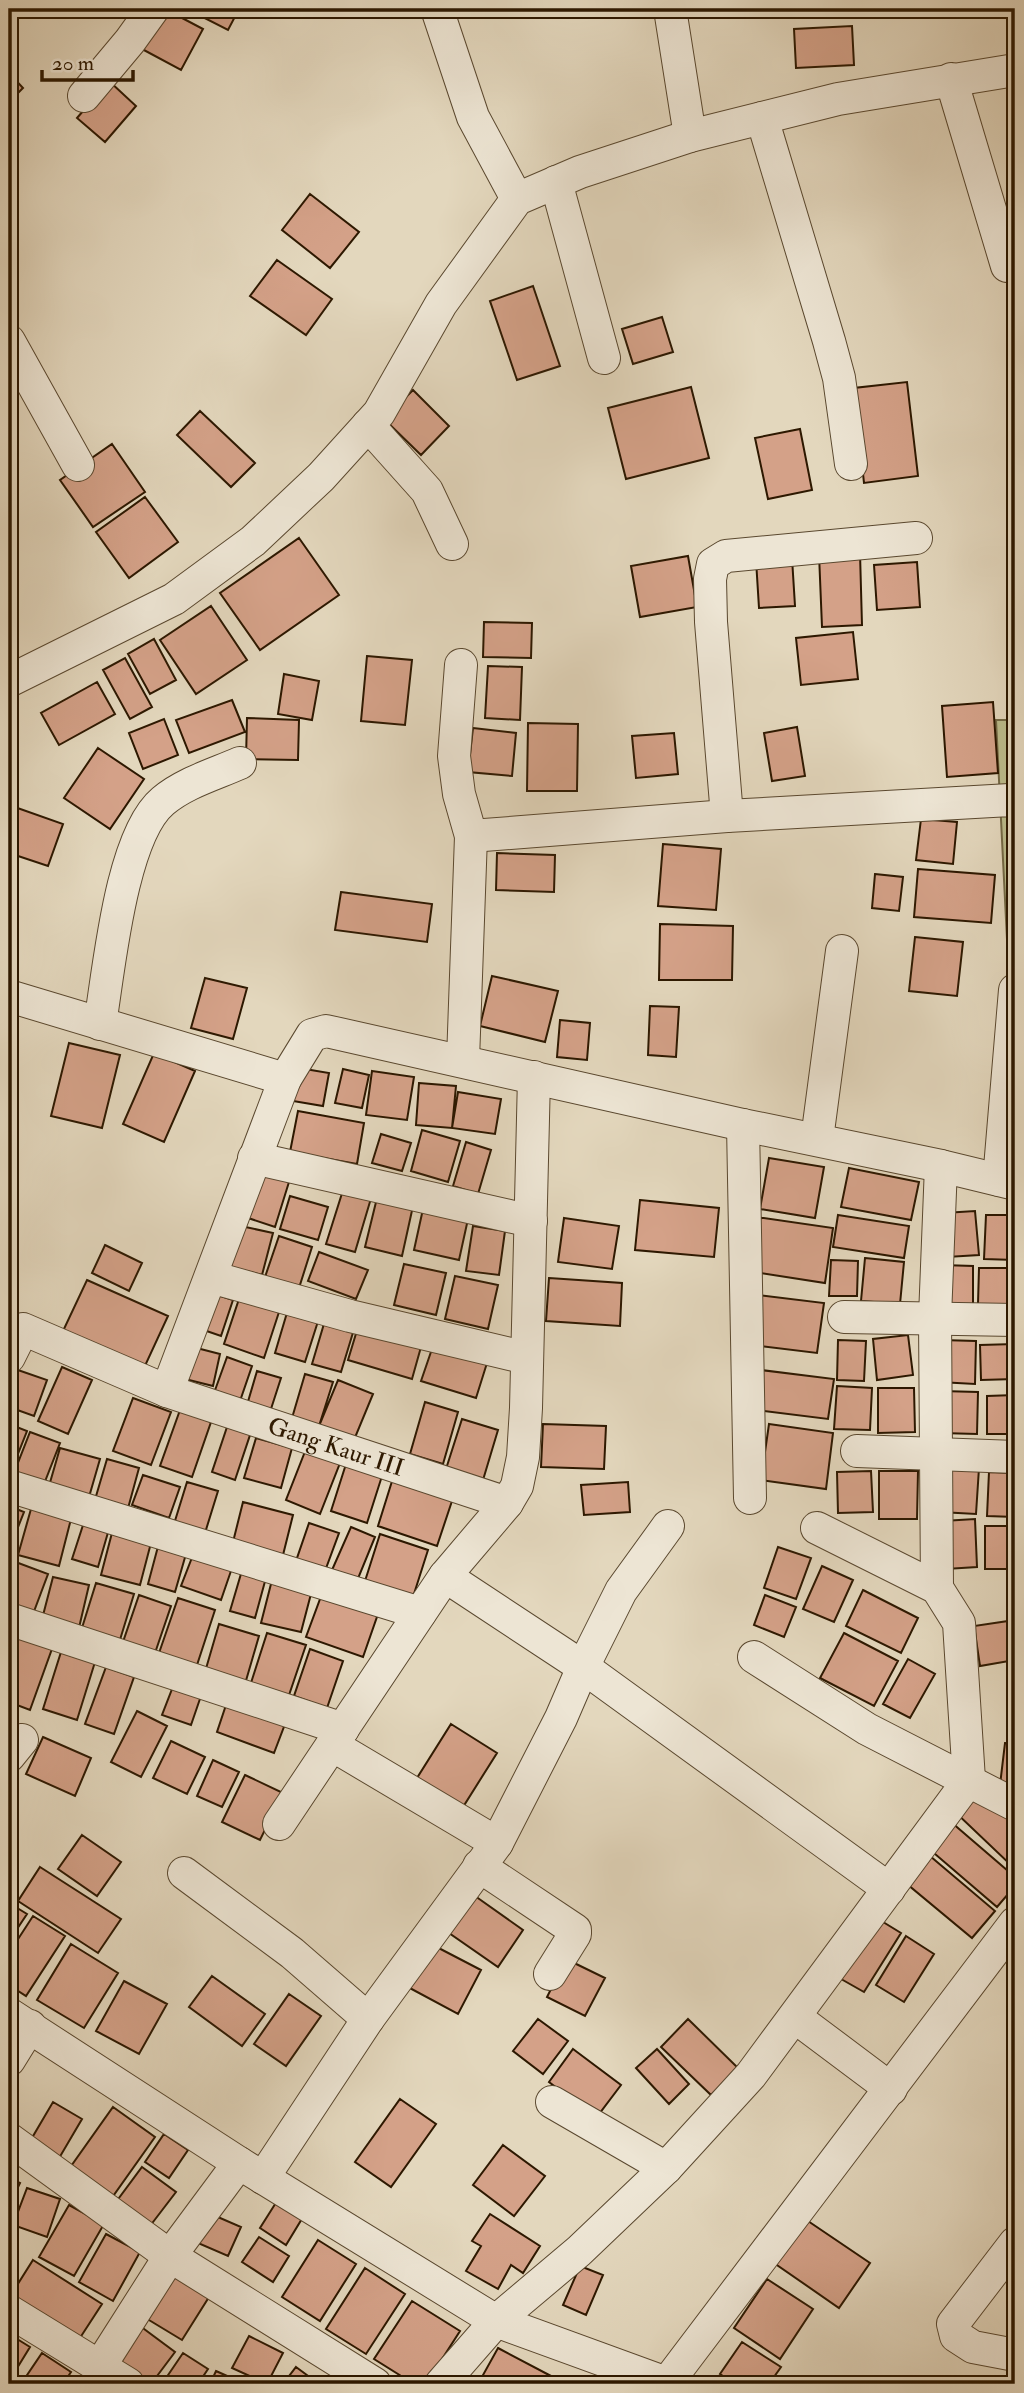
<svg xmlns="http://www.w3.org/2000/svg" width="1024" height="2393" font-family="'IM FELL Double Pica',serif">
<style>
.green{fill:#bbbc8c;stroke:#746a46;stroke-width:2}
.building{fill:#d4a188;stroke:#2d1800;stroke-width:2}
.lines{fill:none;stroke-linecap:round;stroke-linejoin:round}
.minor-casing{stroke:#5a482f;stroke-width:34}
.minor{stroke:#ede5d4;stroke-width:32}
.labels{text-anchor:middle;stroke-width:7;stroke-linejoin:round;paint-order:stroke}
.street-label{font-size:24px;fill:#2d1800;stroke:#ede5d4}
</style>
<rect width="100%" height="100%" fill="#e3d7bd"/>
<filter id="stains"><feTurbulence type="fractalNoise" baseFrequency=".00286" numOctaves="4"/><feColorMatrix values="0 0 0 0 .2 0 0 0 0 .09 0 0 0 0 .02 0 0 0 .5 -.17"/></filter>
<radialGradient id="worn" r=".72"><stop offset=".6" stop-color="#630" stop-opacity="0"/><stop offset="1" stop-color="#630" stop-opacity=".3"/></radialGradient>
<path class="green" d="M996,720H1015V1099Z"/>
<path class="building" d="M165,9L203,29L181,70L142,49Z
M187,9H239L228,30Z
M852,26L854,65L796,68L794,29Z
M9,73L23,88L9,102Z
M109,81L136,106L105,142L77,118Z
M310,194L359,232L330,268L282,230Z
M277,260L332,299L306,335L250,296Z
M533,286L560,366L517,380L490,301Z
M662,317L673,352L633,364L622,329Z
M907,382L918,476L864,483L854,388Z
M691,387L709,458L626,479L608,408Z
M413,390L449,426L421,455L384,419Z
M200,411L255,463L231,487L177,435Z
M800,429L812,490L768,499L755,438Z
M112,444L145,492L93,527L60,480Z
M145,497L178,542L129,578L96,532Z
M299,538L339,595L260,650L220,593Z
M860,553L862,625L822,627L819,554Z
M688,556L697,607L640,617L631,566Z
M792,558L795,606L759,608L756,560Z
M917,562L920,607L877,610L874,565Z
M211,606L247,660L196,694L160,640Z
M484,622L532,623L531,658L483,657Z
M853,632L858,679L801,685L796,638Z
M154,639L176,680L150,694L128,654Z
M367,656L412,660L405,725L361,721Z
M125,658L152,707L130,719L103,670Z
M488,666L522,667L520,720L485,718Z
M284,674L319,681L312,720L278,714Z
M97,682L115,714L59,745L41,713Z
M232,700L245,732L189,753L176,720Z
M993,702L998,773L947,777L942,706Z
M247,718L299,720L298,760L246,759Z
M164,719L178,755L143,769L129,733Z
M528,723L578,724L577,791H527Z
M797,727L805,776L772,781L764,733Z
M473,728L516,733L512,776L468,772Z
M674,733L678,774L636,778L632,736Z
M98,748L144,779L110,829L64,798Z
M9,805L63,824L48,866L9,853Z
M921,819L957,822L953,864L916,860Z
M663,844L721,849L716,910L658,906Z
M497,853L555,855L554,892L496,890Z
M918,869L995,875L991,923L914,917Z
M875,874L903,877L899,911L872,908Z
M341,892L432,904L427,942L335,930Z
M660,924L733,926L732,980H659Z
M915,937L963,942L957,996L909,991Z
M492,976L558,991L545,1042L480,1026Z
M205,978L247,988L233,1039L191,1028Z
M650,1006L679,1007L676,1057L648,1055Z
M560,1020L590,1023L587,1060L557,1057Z
M69,1043L120,1055L102,1128L51,1116Z
M154,1053L195,1071L164,1142L123,1124Z
M293,1067L329,1073L323,1106L287,1100Z
M343,1069L369,1075L362,1108L335,1103Z
M372,1071L414,1077L407,1120L366,1115Z
M419,1083L456,1086L452,1128L416,1125Z
M458,1092L501,1099L495,1134L452,1128Z
M298,1111L364,1123L357,1164L290,1152Z
M422,1130L460,1141L448,1182L411,1171Z
M381,1134L411,1143L402,1171L372,1163Z
M466,1142L491,1150L478,1194L453,1186Z
M769,1158L824,1167L815,1218L760,1209Z
M849,1168L919,1182L911,1220L841,1207Z
M254,1171L289,1182L275,1227L239,1215Z
M344,1187L372,1195L355,1252L326,1244Z
M290,1196L328,1207L318,1240L280,1229Z
M377,1198L413,1206L402,1256L365,1247Z
M640,1200L719,1208L714,1257L635,1250Z
M423,1209L468,1219L459,1260L414,1250Z
M975,1211L979,1255L947,1257L944,1213Z
M838,1215L909,1226L904,1258L833,1247Z
M986,1215H1015V1260L984,1259Z
M756,1217L833,1228L825,1283L748,1271Z
M564,1218L619,1226L612,1269L558,1262Z
M236,1225L273,1233L262,1275L226,1266Z
M473,1226L505,1231L499,1275L466,1271Z
M279,1236L312,1247L299,1288L265,1277Z
M105,1245L142,1263L129,1291L92,1273Z
M319,1252L368,1270L356,1299L308,1281Z
M865,1258L904,1262L900,1304L861,1301Z
M831,1260L858,1261L857,1296H829Z
M404,1264L446,1273L436,1315L394,1305Z
M942,1265L973,1266V1304H942Z
M979,1268H1015V1304H978Z
M455,1276L498,1285L488,1329L445,1319Z
M549,1278L622,1283L620,1326L546,1321Z
M87,1280L168,1316L144,1368L63,1331Z
M205,1291L233,1300L221,1336L195,1327Z
M758,1295L824,1303L817,1353L752,1345Z
M240,1296L280,1309L264,1358L224,1344Z
M289,1306L320,1315L305,1362L275,1353Z
M326,1317L355,1326L341,1372L312,1364Z
M358,1327L421,1347L412,1379L348,1360Z
M908,1335L913,1375L877,1380L873,1339Z
M838,1340L866,1341L864,1381L837,1380Z
M941,1340L976,1341L975,1384L939,1382Z
M1015,1344V1379L981,1380L980,1345Z
M185,1345L220,1354L213,1386L177,1377Z
M433,1346L487,1363L476,1398L421,1381Z
M227,1357L252,1366L240,1401L214,1393Z
M62,1367L92,1380L68,1434L38,1421Z
M15,1369L47,1380L34,1416L9,1407V1387Z
M761,1370L834,1379L828,1419L755,1410Z
M257,1371L281,1378L270,1412L247,1405Z
M305,1374L333,1382L319,1426L292,1418Z
M338,1380L373,1394L354,1440L319,1426Z
M837,1386L872,1388L870,1430L834,1429Z
M878,1388H914L915,1432L878,1433Z
M941,1391L978,1392L977,1434L941,1433Z
M1015,1395V1434H987V1396Z
M133,1398L171,1412L151,1465L113,1451Z
M425,1402L458,1412L443,1464L410,1454Z
M180,1410L211,1422L192,1477L160,1466Z
M462,1419L498,1430L483,1480L446,1469Z
M9,1424L27,1431L10,1474L9,1473Z
M228,1424L251,1432L235,1480L212,1472Z
M543,1424L606,1426L604,1469L541,1467Z
M769,1424L833,1433L826,1489L761,1480Z
M30,1432L60,1443L44,1484L14,1473Z
M256,1438L292,1448L281,1488L244,1478Z
M60,1448L100,1459L89,1497L49,1486Z
M306,1449L340,1463L320,1514L286,1500Z
M107,1459L139,1468L127,1512L94,1503Z
M346,1464L382,1476L367,1523L331,1511Z
M942,1466L979,1468L976,1514L940,1512Z
M871,1471L873,1512L838,1513L837,1472Z
M879,1471H918L917,1519H879Z
M989,1472L1015,1473V1517L987,1516Z
M143,1475L180,1487L169,1518L132,1505Z
M393,1478L453,1498L437,1546L378,1526Z
M187,1482L218,1491L205,1533L174,1524Z
M628,1482L630,1512L584,1515L581,1485Z
M243,1502L293,1515L283,1555L233,1542Z
M9,1506L24,1512L9,1550Z
M31,1509L71,1519L59,1566L18,1555Z
M975,1519L977,1567L946,1569L943,1521Z
M84,1522L109,1529L98,1567L72,1559Z
M309,1523L339,1533L325,1571L296,1561Z
M985,1526H1015V1569H985Z
M351,1527L375,1537L357,1581L332,1570Z
M113,1529L152,1539L140,1585L101,1575Z
M380,1534L428,1550L413,1597L365,1581Z
M160,1539L188,1547L175,1592L148,1584Z
M778,1547L811,1558L796,1599L764,1588Z
M193,1555L232,1568L221,1600L181,1586Z
M13,1561L48,1574L33,1614L9,1606V1572Z
M822,1566L853,1580L834,1622L803,1609Z
M243,1567L267,1574L255,1618L230,1611Z
M53,1577L89,1585L78,1632L41,1623Z
M272,1580L312,1590L301,1632L261,1623Z
M96,1583L134,1594L119,1643L81,1631Z
M863,1590L918,1618L901,1653L846,1626Z
M323,1591L379,1611L363,1657L306,1637Z
M139,1595L171,1606L155,1653L123,1642Z
M765,1595L796,1607L784,1637L754,1625Z
M178,1598L215,1610L197,1665L159,1653Z
M1015,1620V1660L980,1666L974,1626Z
M219,1624L259,1636L245,1684L205,1672Z
M18,1633L53,1646L30,1710L9,1702V1656Z
M267,1633L306,1645L288,1698L250,1686Z
M844,1633L898,1661L874,1706L820,1678Z
M310,1649L343,1661L327,1708L294,1696Z
M61,1652L95,1662L77,1720L43,1709Z
M908,1659L935,1674L910,1718L883,1704Z
M106,1667L134,1677L114,1734L85,1724Z
M174,1684L202,1693L191,1725L162,1715Z
M227,1702L285,1724L274,1753L217,1732Z
M137,1711L167,1726L141,1777L111,1762Z
M451,1724L497,1753L463,1807L417,1778Z
M43,1737L91,1758L75,1796L26,1774Z
M171,1741L205,1757L187,1794L153,1778Z
M1005,1743L1015,1744V1786L1000,1785Z
M213,1760L239,1772L222,1807L197,1796Z
M245,1775L283,1793L260,1840L222,1822Z
M977,1784L1015,1820V1869L953,1810Z
M951,1822L1015,1877V1886L997,1907L928,1848Z
M82,1835L121,1862L97,1896L58,1869Z
M930,1856L995,1911L972,1938L907,1884Z
M40,1867L121,1919L98,1953L18,1901Z
M475,1896L523,1930L498,1967L449,1933Z
M9,1903L27,1914L9,1941Z
M870,1914L901,1933L864,1992L834,1975Z
M33,1916L65,1936L26,1996L9,1985V1953Z
M906,1936L934,1954L904,2002L876,1985Z
M429,1943L481,1970L458,2014L406,1986Z
M71,1944L118,1973L84,2028L37,2000Z
M566,1959L605,1978L585,2016L547,1997Z
M212,1976L265,2014L242,2046L189,2007Z
M124,1981L167,2004L139,2054L96,2031Z
M289,1994L321,2016L286,2066L254,2044Z
M538,2019L568,2041L543,2074L513,2051Z
M688,2019L738,2068L711,2095L661,2047Z
M573,2049L621,2085L596,2118L549,2082Z
M657,2049L689,2084L669,2104L636,2068Z
M400,2099L436,2124L391,2187L355,2162Z
M53,2102L82,2119L58,2160L29,2143Z
M113,2107L155,2137L111,2199L69,2169Z
M164,2134L188,2150L169,2178L145,2162Z
M503,2145L545,2176L514,2216L473,2185Z
M142,2167L176,2192L150,2226L116,2202Z
M9,2178L20,2183L9,2206Z
M27,2188L60,2199L47,2237L13,2225Z
M277,2201L303,2217L286,2245L260,2228Z
M69,2205L104,2224L74,2276L39,2257Z
M204,2211L241,2227L228,2256L191,2240Z
M490,2214L540,2246L523,2273L511,2265L498,2289L466,2271L481,2246L472,2241Z
M805,2219L870,2263L839,2308L774,2263Z
M106,2234L140,2252L113,2301L79,2282Z
M259,2237L289,2256L273,2282L242,2262Z
M318,2240L356,2264L320,2321L282,2297Z
M33,2260L102,2304L78,2341L9,2298Z
M580,2266L603,2275L586,2315L563,2305Z
M365,2268L405,2294L366,2354L326,2329Z
M171,2273L209,2297L182,2340L144,2317Z
M767,2279L813,2309L780,2359L734,2328Z
M412,2301L460,2331L426,2384H414L374,2359Z
M136,2323L175,2352L151,2384H142L109,2359Z
M9,2334L30,2347L11,2378L9,2377Z
M249,2336L283,2353L267,2384L232,2368Z
M742,2342L781,2367L769,2384H735L720,2374Z
M498,2348L551,2376L546,2384H500L483,2375Z
M42,2353L71,2372L63,2384H21Z
M183,2353L208,2369L198,2384H162Z
M296,2367L319,2384H283Z
M216,2371L245,2384H210Z"/>
<g class="lines">
<defs>
<g id="minor">
<path d="M437,9L473,117L517,199"/>
<path d="M670,9L690,136"/>
<path d="M951,79L1007,266"/>
<path d="M84,96L130,41L153,9"/>
<path d="M762,118L829,341L839,378L851,464"/>
<path d="M556,182L604,358"/>
<path d="M9,341L78,465"/>
<path d="M368,425L427,491L452,544"/>
<path d="M461,665L454,756L459,794L471,836L463,1060"/>
<path d="M9,681L174,599L253,541L321,477L379,413L441,304L517,199L580,172L690,136L838,99L1015,70"/>
<path d="M727,816L711,622L710,579L713,564L726,556L916,538"/>
<path d="M471,836L727,816L1010,800L1015,803"/>
<path d="M9,996L285,1079L167,1391L23,1329L9,1357"/>
<path d="M100,1024C109,969 121,836 163,801C184,783 215,774 240,763"/>
<path d="M285,1079L312,1035L326,1031L743,1125L941,1166L1015,1184"/>
<path d="M743,1125L750,1498"/>
<path d="M817,1139L842,951"/>
<path d="M254,1158L531,1221"/>
<path d="M999,1180L1015,990"/>
<path d="M211,1277L350,1316L527,1358"/>
<path d="M844,1317L1015,1320"/>
<path id="s1" d="M167,1391L507,1503"/>
<path d="M857,1451L1015,1457"/>
<path d="M9,1486L420,1613"/>
<path d="M445,1576L583,1667L889,1889"/>
<path d="M937,1588L935,1317L941,1166"/>
<path d="M9,1619L343,1729"/>
<path d="M754,1657L867,1729L1015,1805"/>
<path d="M9,1756L22,1740"/>
<path d="M279,1824L445,1576L507,1503L517,1486L523,1457L526,1408L534,1077"/>
<path d="M497,1843L561,1718L583,1667L621,1591L668,1526"/>
<path d="M479,1866L575,1930V1934L550,1974"/>
<path d="M184,1873L292,1953L368,2019"/>
<path d="M9,2014L239,2163L496,2321L669,2384"/>
<path d="M795,2017L891,2089"/>
<path d="M9,2060L30,2026"/>
<path d="M552,2102L666,2168"/>
<path d="M9,2139L170,2256L375,2384"/>
<path d="M263,2178L368,2019L497,1843L332,1745"/>
<path d="M1015,2243L953,2324L956,2336L973,2347L1015,2355"/>
<path d="M9,2311L128,2384"/>
<path d="M100,2366L170,2256L239,2163"/>
<path d="M667,2383L1015,1923"/>
<path d="M441,2384L496,2321L579,2251L666,2168L751,2075L969,1780L959,1623L937,1588L817,1528"/>
</g>
</defs>
<use href="#minor" class="minor-casing"/>
<use href="#minor" class="minor"/>
</g>
<g class="labels">
<g class="street-label">
<text dy="8" stroke="none"><textPath href="#s1" startOffset="178">Gang Kaur III</textPath></text>
</g>
</g>
<rect width="1024" height="2393" fill="none" stroke="#e3d7bd" stroke-width="35"/>
<rect x="10" y="10" width="1003" height="2372" fill="none" stroke="#2d1800" stroke-width="3.5"/>
<rect x="18" y="18" width="989" height="2358" fill="none" stroke="#2d1800" stroke-width="2"/>
<path d="M42 70v10h91v-10" fill="none" stroke="#2d1800" stroke-width="3.5"/>
<text x="52" y="70" font-size="21" fill="#2d1800" stroke="#ede5d4" stroke-width="5" paint-order="stroke">20 m</text>
<rect width="100%" height="100%" filter="url(#stains)"/>
<rect width="100%" height="100%" fill="url(#worn)"/>
</svg>
